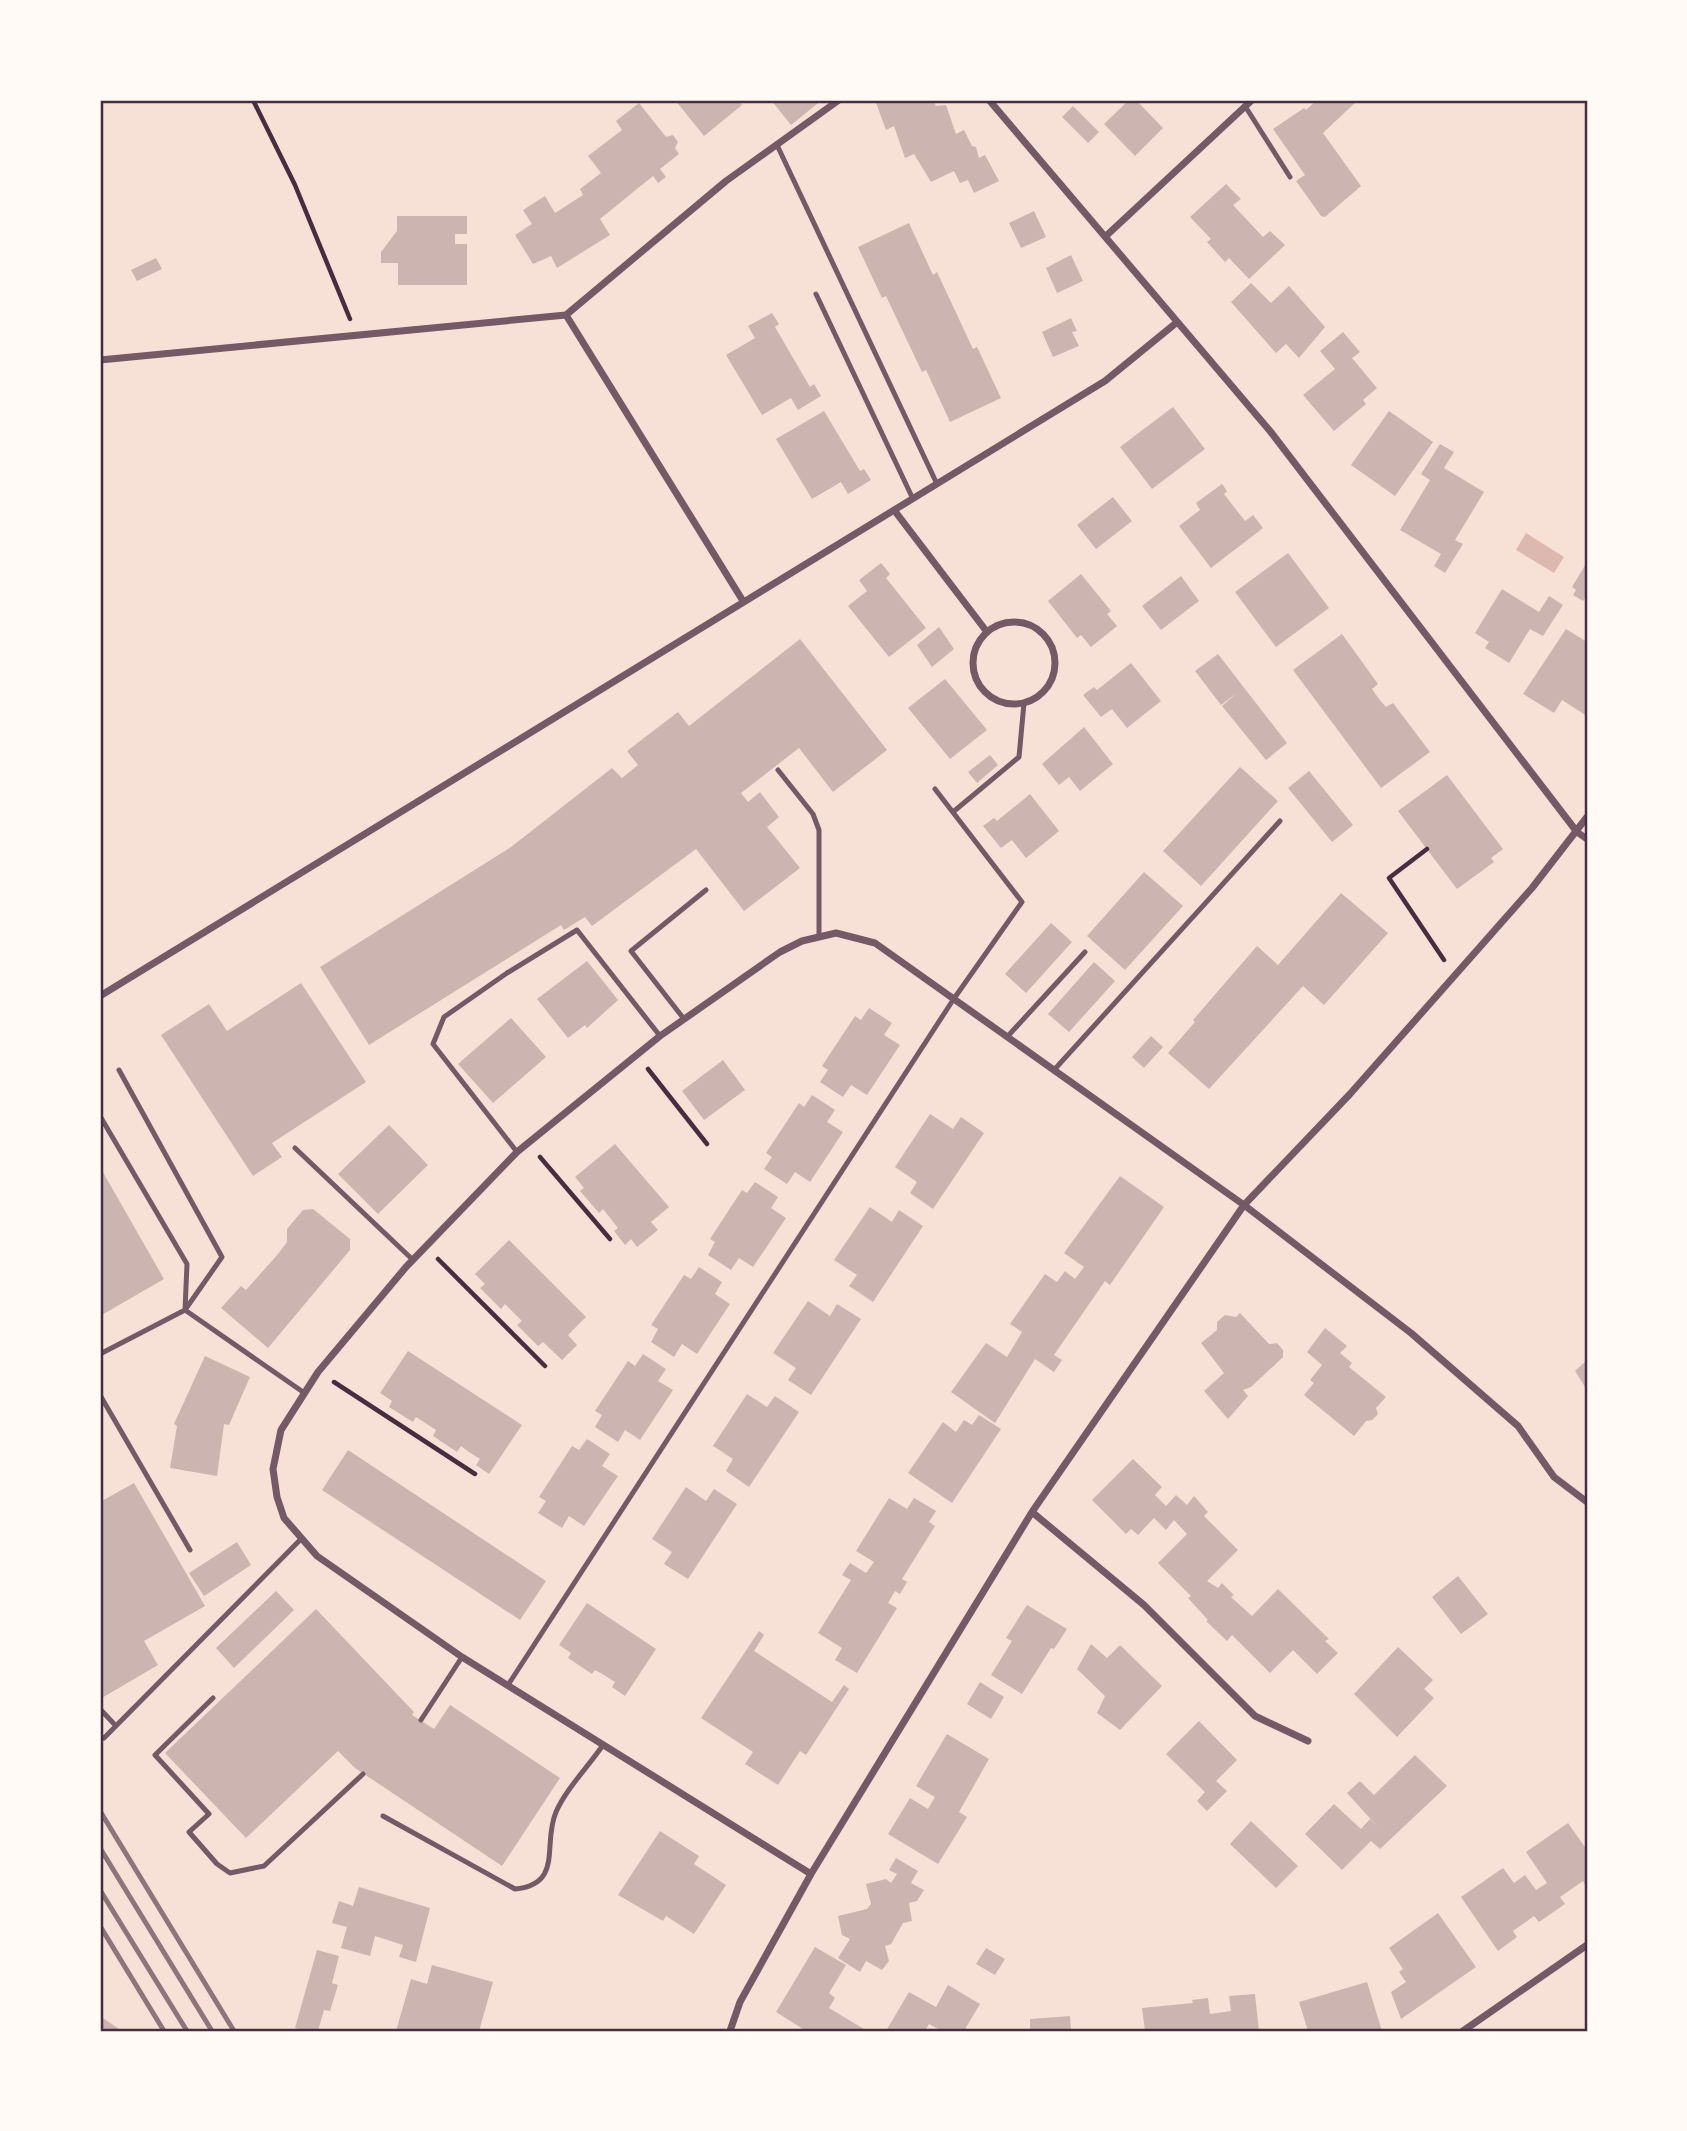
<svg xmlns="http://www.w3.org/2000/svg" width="1687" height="2131" font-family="'PT Sans Narrow',sans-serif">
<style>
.water{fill:#dcb8b0}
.building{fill:#ccb4b1}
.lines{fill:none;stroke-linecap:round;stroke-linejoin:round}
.path{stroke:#4a2c40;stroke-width:4.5}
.service{stroke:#755966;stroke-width:5}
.minor{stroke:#755966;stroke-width:7}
.rail{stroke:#8f747c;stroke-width:5}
.neatline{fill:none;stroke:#4a2c40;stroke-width:2.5}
</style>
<rect width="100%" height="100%" fill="#f7e1d7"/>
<path class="water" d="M1526,533L1564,557L1554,573L1516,550Z"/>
<path class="building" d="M675,100H738L742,105L704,136Z
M771,100H822L791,125Z
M875,100H933L936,106L946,105L956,134L964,130L972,146L976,147L979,158L985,155L999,181L974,193L968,180L960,183L954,171L931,182L914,154L905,158L894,126L886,130Z
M1129,100H1136L1163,128L1135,156L1104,124Z
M1317,100H1358L1323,133L1361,186L1325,217L1321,216L1296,181L1305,175L1273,129L1304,108L1306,110Z
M639,103L666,137L673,135L678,142L675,148L679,154L660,169L666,177L658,183L653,176L600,219L610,235L557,268L551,256L533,264L515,235L532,224L523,210L545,196L555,213L583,195L580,189L601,173L588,156L622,130L616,121Z
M1073,106L1099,132L1088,143L1062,117Z
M1226,184L1241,199L1233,205L1263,237L1270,231L1285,245L1249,279L1229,258L1225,262L1207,242L1211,239L1190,217Z
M1034,211L1046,237L1021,248L1009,223Z
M397,216H467V234H455V244H467V285H398V263H381V252L397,231Z
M909,223L933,275L937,272L973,349L977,347L1001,398L950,422L926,370L922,372L886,296L882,298L858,247Z
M1071,255L1083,281L1057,293L1046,268Z
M156,258L162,269L137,281L131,270Z
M1251,283L1271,303L1289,286L1325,327L1299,358L1286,344L1276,353L1231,302Z
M772,313L779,324L775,327L810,387L814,384L821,396L798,410L791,398L762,415L726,355L755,338L748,326Z
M1071,318L1077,331L1072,332L1079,346L1053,357L1042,332Z
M1343,332L1360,352L1352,358L1377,388L1363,400L1366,404L1334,431L1303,395L1335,369L1320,351Z
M1173,407L1205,449L1152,489L1120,447Z
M824,411L860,471L864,469L871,480L848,494L841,482L812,499L776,439Z
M1389,411L1433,442L1395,496L1351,465Z
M1440,444L1454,452L1444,468L1484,492L1455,540L1463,544L1445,573L1434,566L1441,554L1400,530L1430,480L1421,474Z
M1222,484L1227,491L1224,494L1245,521L1253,515L1263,528L1211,568L1179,526L1200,510L1196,503Z
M1113,497L1132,521L1096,549L1077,525Z
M1288,553L1329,608L1276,647L1235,592Z
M1587,562V596L1583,601L1573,595L1576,590L1572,587Z
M881,563L890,574L886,578L926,628L889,657L848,606L867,591L859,580Z
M1081,574L1111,611L1107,614L1117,626L1091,647L1081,635L1077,638L1048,601Z
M1181,576L1199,601L1161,630L1142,606Z
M1502,589L1539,612L1549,596L1563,605L1543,636L1530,629L1509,663L1485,648L1489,642L1475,633Z
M939,627L954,649L932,667L917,645Z
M1566,629L1587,642V716L1562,700L1554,713L1523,694Z
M1342,634L1378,684L1372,689L1379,699L1386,707L1393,703L1430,752L1381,788L1293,670Z
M800,639L887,750L833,792L799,748L741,793L748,802L760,792L779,817L767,827L800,868L744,911L696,849L592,926L585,917L564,930L561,925L369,1045L320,967L511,847L612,768L622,778L638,765L627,751L678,712L689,726Z
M1218,654L1287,743L1266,760L1222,706L1237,693L1221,705L1195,671Z
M1131,663L1161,701L1127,728L1112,709L1101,717L1083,695L1094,687L1097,690Z
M945,679L987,730L950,759L908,708Z
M1084,727L1113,764L1080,791L1069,777L1059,785L1042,764Z
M990,755L998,765L977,783L968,772Z
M1240,767L1278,801L1201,886L1163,851Z
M1309,771L1353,825L1332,842L1288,788Z
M1447,775L1503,849L1491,858L1494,862L1457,889L1398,811Z
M1030,794L1059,831L1026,858L1012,840L1001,848L983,826L994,818L997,821Z
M1144,872L1183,906L1125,970L1087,936Z
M1341,893L1388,933L1324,1005L1303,986L1209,1089L1168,1053L1195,1022L1193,1020L1257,946L1278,965Z
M1051,923L1072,942L1026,993L1005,974Z
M587,961L618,1000L587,1028L585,1025L568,1038L537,999Z
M1094,962L1115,981L1069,1032L1048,1014Z
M301,983L366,1082L272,1143L282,1157L253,1176L161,1035L209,1004L227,1031Z
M869,1008L892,1023L884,1035L900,1045L867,1095L851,1085L843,1097L820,1082L828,1070L822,1066L855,1016L861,1020Z
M511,1018L546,1057L493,1103L458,1064Z
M1151,1036L1163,1047L1144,1068L1132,1057Z
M723,1060L745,1090L704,1120L682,1091Z
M812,1095L835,1110L827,1122L843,1132L810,1182L795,1172L787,1184L764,1169L772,1157L766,1153L799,1103L804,1107Z
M930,1114L953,1129L961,1117L984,1133L933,1209L910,1193L917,1182L895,1167Z
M389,1125L428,1165L378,1214L338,1174Z
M615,1144L669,1207L651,1222L658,1230L637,1247L631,1239L625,1245L614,1231L618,1228L603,1209L599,1213L580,1191L584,1188L575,1177Z
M100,1167L164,1279L100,1316Z
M1120,1176L1164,1207L1110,1285L1105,1281L1054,1355L1062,1360L1054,1372L1035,1359L995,1423L951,1392L986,1343L1007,1357L1022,1332L1010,1324L1045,1274L1057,1282L1065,1271L1075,1279L1084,1267L1064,1253Z
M755,1182L778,1197L771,1208L786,1218L753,1267L739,1258L731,1270L708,1255L715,1242L710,1239L742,1190L747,1193Z
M870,1207L892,1222L899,1210L923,1226L873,1302L849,1286L857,1275L834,1260Z
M313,1209L350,1239V1250L268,1348L221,1308L241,1286L246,1290L278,1254L287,1242V1229L303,1210Z
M509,1240L586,1317L568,1335L577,1345L562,1360L543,1342L538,1346L517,1325L522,1321L505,1304L501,1309L480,1288L485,1284L475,1274Z
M699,1267L722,1282L715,1294L730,1304L697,1354L682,1344L674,1357L651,1342L658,1329L651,1325L684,1275L691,1279Z
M808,1301L830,1316L837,1304L861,1319L811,1395L788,1380L796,1368L773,1353Z
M1240,1313L1269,1344L1277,1343L1283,1350V1357L1251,1387L1243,1390L1248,1396L1228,1419L1204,1391L1224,1373L1201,1343L1217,1330V1322L1225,1315L1236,1317Z
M1325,1328L1347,1346L1340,1353L1352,1363L1349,1367L1386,1397L1376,1408L1378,1414L1372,1420L1366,1421L1354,1436L1304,1395L1314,1383L1310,1380L1322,1365L1307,1352Z
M408,1351L522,1425L489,1474L476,1465L480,1459L469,1452L461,1446L457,1452L433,1436L436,1430L416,1417L413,1422L389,1407L392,1401L380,1393Z
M643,1354L666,1369L658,1381L673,1390L640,1440L625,1430L618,1442L595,1427L602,1415L595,1411L628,1361L635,1366Z
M205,1356L250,1377L229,1425L224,1424L217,1476L170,1468L177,1426L174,1424Z
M1587,1360V1390L1575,1371Z
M747,1394L767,1407L775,1396L799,1412L749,1487L726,1471L733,1459L713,1446Z
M979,1415L1001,1429L952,1503L908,1473L943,1422L956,1432L964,1420L972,1425Z
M587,1439L610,1454L602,1466L618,1476L584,1526L569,1516L562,1528L538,1513L546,1501L539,1497L572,1446L579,1450Z
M348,1450L546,1581L520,1620L322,1490Z
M1133,1459L1162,1487L1155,1495L1166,1506L1176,1495L1187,1505L1194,1496L1208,1512L1204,1516L1238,1550L1207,1581L1218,1588L1222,1583L1234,1595L1231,1597L1252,1616L1278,1589L1329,1639L1325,1641L1338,1653L1317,1674L1293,1650L1270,1673L1232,1635L1227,1641L1206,1621L1208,1620L1188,1598L1191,1596L1158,1563L1187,1534L1174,1520L1166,1530L1154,1518L1138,1535L1131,1529L1126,1534L1092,1500Z
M134,1483L205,1606L144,1641L158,1665L100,1699V1502Z
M686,1487L706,1501L714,1489L737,1504L688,1579L664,1564L672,1552L652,1539Z
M889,1498L907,1509L914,1498L936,1511L929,1522L935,1526L902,1579L907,1582L900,1594L895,1591L888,1603L897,1608L857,1673L835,1660L842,1648L818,1633L851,1580L842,1575L850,1563L866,1573L874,1562L856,1551Z
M237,1542L251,1565L204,1596L189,1573Z
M1458,1576L1488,1614L1461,1634L1432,1597Z
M276,1591L294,1610L234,1668L216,1648Z
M587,1603L656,1649L625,1696L612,1687L615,1682L604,1675L595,1670L592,1674L568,1658L571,1653L559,1645Z
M1027,1605L1067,1629L1054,1649L1051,1648L1022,1694L991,1675L1012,1641L1006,1638Z
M316,1609L414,1712L412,1715L434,1729L450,1705L560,1778L502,1866L355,1768L338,1751L246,1838L165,1753Z
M759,1631L764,1635L754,1651L832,1702L844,1685L849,1689L806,1755L800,1751L778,1785L745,1764L753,1752L701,1718Z
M1091,1644L1107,1658L1120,1645L1162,1686L1120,1730L1097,1713L1105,1696L1077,1669Z
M1398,1647L1433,1680L1424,1689L1434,1698L1397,1737L1354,1694Z
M980,1682L1004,1697L991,1719L967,1704Z
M1199,1721L1237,1760L1216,1781L1227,1791L1207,1811L1197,1801L1205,1792L1166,1754Z
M947,1734L989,1759L959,1812L967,1817L938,1864L888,1834L910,1798L928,1809L935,1797L916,1786Z
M1415,1755L1447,1786L1380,1849L1371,1841L1342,1870L1305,1834L1334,1804L1361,1829L1370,1819L1377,1826L1347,1793L1360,1781L1374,1795Z
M1251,1821L1298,1866L1276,1888L1230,1844Z
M1568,1823L1587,1850V1888L1583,1881L1560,1897L1565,1904L1539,1922L1534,1916L1513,1931L1517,1937L1498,1951L1461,1897L1503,1868L1514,1883L1525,1875L1536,1890L1547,1883L1526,1852Z
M660,1831L699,1856L694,1864L726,1885L694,1934L666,1916L663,1921L618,1895Z
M896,1858L918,1871L911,1883L924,1890L917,1901L909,1903L912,1921L903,1923L891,1944L885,1946L889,1961L882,1970L866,1961L860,1972L838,1958L850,1939L842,1935L838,1916L867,1909L871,1904L866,1884L886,1879L891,1883L897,1874L889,1870Z
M359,1887L430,1908L416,1962L399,1957L403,1945L375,1936L370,1956L341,1948L347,1927L332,1923L339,1901L353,1906Z
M1438,1913L1476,1967L1401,2019L1391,1992L1406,1982L1399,1972L1403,1969L1389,1948Z
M815,1947L846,1965L829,1993L835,1998L829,2008L864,2029L863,2031H806L776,2012Z
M986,1948L1005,1959L995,1975L976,1964Z
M317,1950L339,1956L332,1983L338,1985L330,2011L324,2010L318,2031H309L295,2028Z
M432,1965L493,1982L479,2031H396L411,1979L427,1984Z
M1367,1982L1382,2031H1308L1299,2002Z
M948,1985L980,2004L964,2031H942L929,2024L925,2031H886L909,1992L936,2007Z
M1255,1994L1259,2031H1145L1142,2008L1193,2003L1192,2000L1208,1998L1210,2014L1231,2011L1229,1996Z
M100,2016L122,2031H100Z
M1070,2016L1071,2031H1030V2019Z"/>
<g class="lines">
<path class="path" d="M253,100L295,185L350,319
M1427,849L1389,878L1444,960
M648,1069L707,1144
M540,1157L610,1239
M438,1259L545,1366
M334,1382L475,1474"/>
<path class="service" d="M1245,106L1290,177
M777,145L937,484
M816,294L913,499
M778,770L813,814L819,830V935
M953,812L1019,757L1024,703
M684,1019L631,951L706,890
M1007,1037L1085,952
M119,1070L222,1257L185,1310
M1054,1070L1280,821
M100,1116L187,1264L185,1310
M295,1148L413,1260
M517,1152L433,1044L444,1017L507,973L577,930L660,1036
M100,1354L185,1310L303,1392
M100,1395L190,1550
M508,1685L953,1000L1022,902L935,789
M213,1698L155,1755L209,1814L189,1832L217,1864L230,1873L264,1866L363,1774
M100,1709L116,1726
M421,1720L462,1657
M104,1738L300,1540
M383,1816L515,1889C564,1884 542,1844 556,1812C566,1789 588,1767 603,1745"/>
<path class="minor" d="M989,100L1270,431L1577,832L1587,839
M1106,236L1252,100
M566,315L726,181L839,100
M100,360L566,315L743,601
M894,510L987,632
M973 663a41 41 0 1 1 82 0a41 41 0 1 1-82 0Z
M100,996L1105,381L1176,323
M1032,1512L1144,1605L1255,1716L1308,1741
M811,1874L462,1657L317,1556L284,1518L277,1497L273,1469L281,1430L318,1372L406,1267L517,1152L660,1036L780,952L802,941L836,933L875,943L1244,1205L1411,1333L1518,1426L1554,1477L1587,1502
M730,2031L740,2002L811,1874L1032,1512L1244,1205L1350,1094L1532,888L1587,817
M1463,2031L1587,1945"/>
<path class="rail" d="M100,1811L234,2031
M100,1848L212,2031
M100,1890L187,2031
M100,1926L164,2031"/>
</g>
<rect width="1687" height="2131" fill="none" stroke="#fffaf5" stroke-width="203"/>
<rect x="102" y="102" width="1484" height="1928" class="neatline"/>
</svg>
